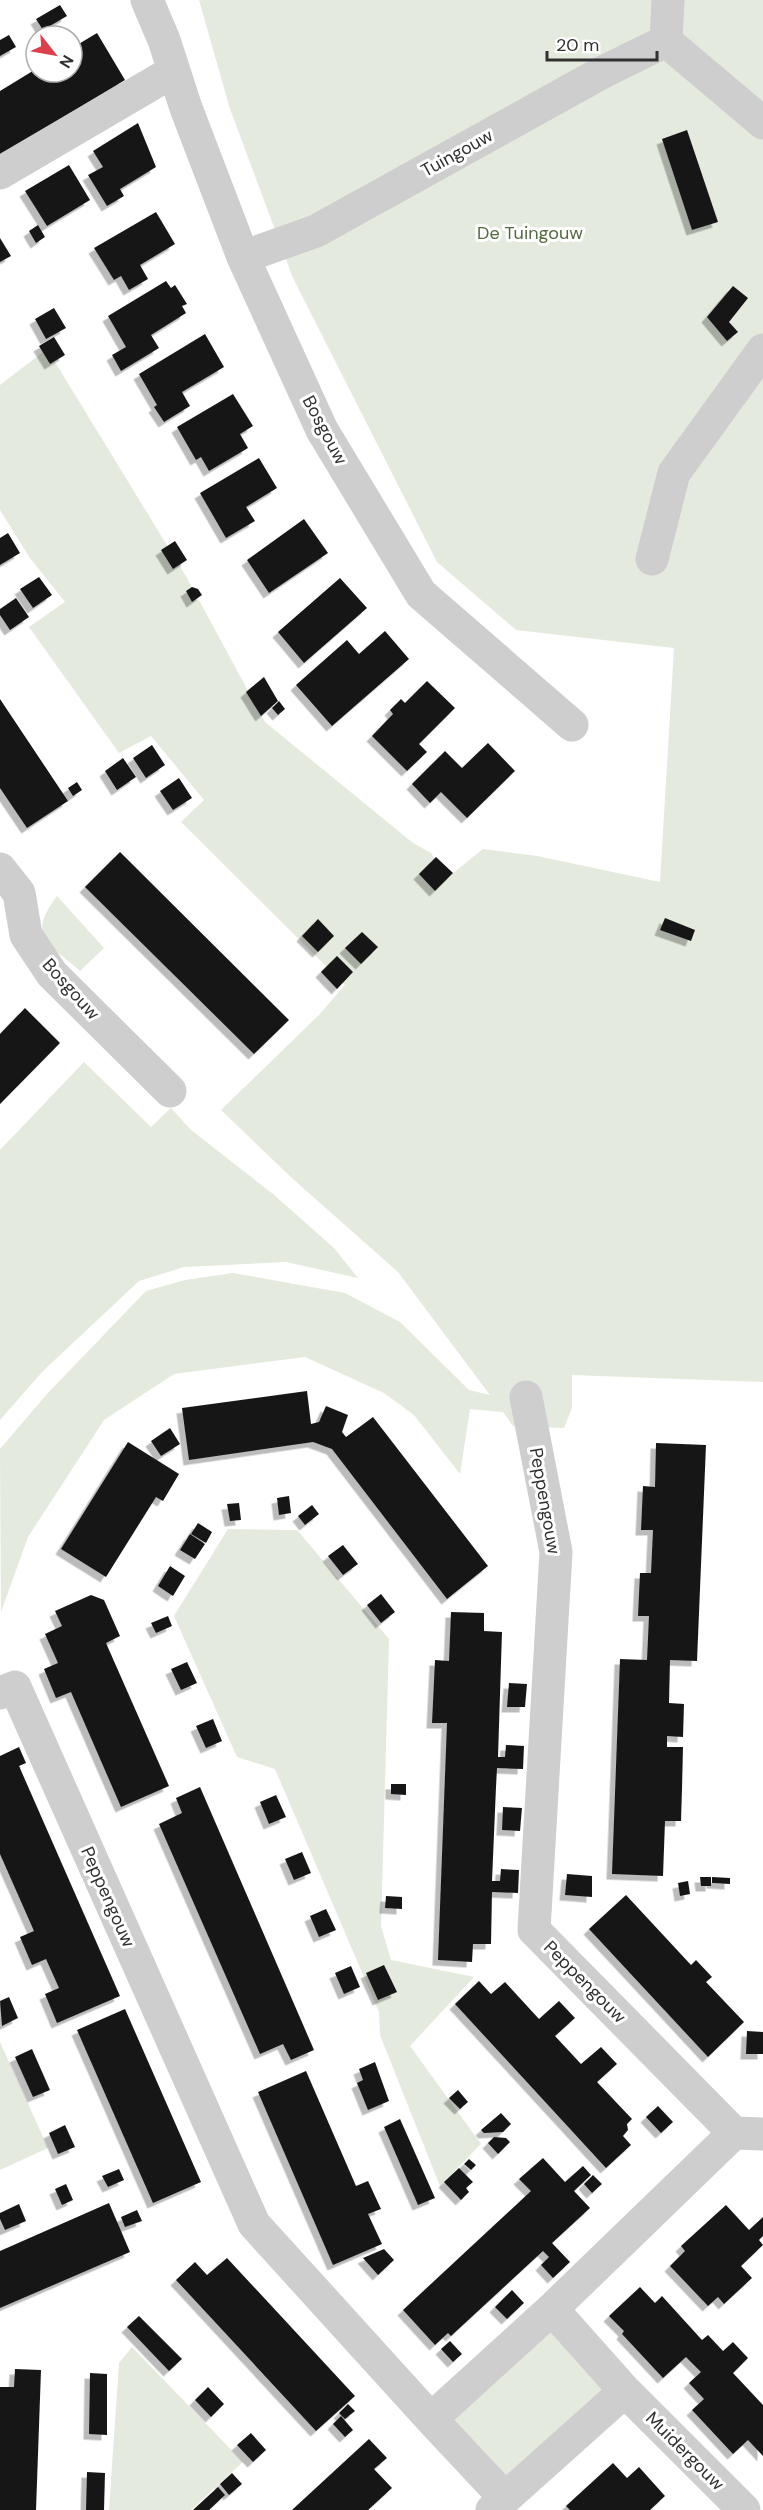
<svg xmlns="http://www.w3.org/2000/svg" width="763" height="2510" font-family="'DM Sans',sans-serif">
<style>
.green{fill:#e4eadd}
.building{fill:#181818;filter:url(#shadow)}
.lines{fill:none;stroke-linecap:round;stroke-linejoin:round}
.minor{stroke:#cecece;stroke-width:33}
.labels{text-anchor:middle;stroke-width:6;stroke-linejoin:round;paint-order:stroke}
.street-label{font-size:18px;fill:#313131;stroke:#fff}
.park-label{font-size:18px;fill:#546a41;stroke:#fff}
</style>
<defs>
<filter id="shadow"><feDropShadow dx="-5.5" dy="5.5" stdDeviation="0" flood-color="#0004"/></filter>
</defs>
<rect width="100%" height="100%" fill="#fff"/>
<path class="green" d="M199,0H763V1382L572,1375V1408L564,1428L513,1426L503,1412L470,1409L460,1474L414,1415L384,1393L305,1357L174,1374L104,1420L28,1537L1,1612L0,1449L47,1394L146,1291L185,1280L233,1273L345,1293L400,1322L469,1390L490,1395L398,1272L293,1179L221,1110L319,1015L345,985L181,822L204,800L151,736L119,753L29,627L65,602L30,558L0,510V385L47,349L187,578L265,722L413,843L431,853L447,878L483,849L537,856L660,882L674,648L516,630L437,562L293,278L230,109Z
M57,896L104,948L80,971C48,943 26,937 57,896Z
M84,1062L151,1127L171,1108L191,1130L273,1194L334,1248L358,1278L286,1262L184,1267L139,1281L43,1371L0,1420V1150Z
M228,1529L297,1530L389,1639L381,1926L391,1960L474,1977L410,2046L481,2144L440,2186L380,2035L379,2012L275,1769L237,1757L174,1616Z
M0,2042L48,2148L0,2170Z
M550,2330L605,2390L506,2481L449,2421Z
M132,2347L243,2462L191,2510H109L119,2363Z"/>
<path class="building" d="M60,5L67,16L43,30L36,19Z
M97,33L125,80L0,155V91L36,69V72H72V48Z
M9,35L16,47L0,56V40Z
M138,123L156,167L120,189L124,196L107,206L88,175L103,167L93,151Z
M687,130L718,222L692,230L662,139Z
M69,165L90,200L47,226L25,191Z
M156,212L175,244L140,265L148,279L129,290L121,276L114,280L94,248Z
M38,225L45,237L36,243L29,231Z
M0,238L11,256L0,262Z
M166,281L171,288L175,285L187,304L182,306L186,313L151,335L159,348L121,371L112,355L126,347L108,316Z
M733,286L748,298L729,322L738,332L727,341L707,317Z
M54,308L66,328L46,339L35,319Z
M205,334L224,367L182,392L190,406L164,422L154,407L157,405L139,374Z
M54,337L65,355L50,364L39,346Z
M233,394L253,426L240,434L248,448L209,471L201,457L196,460L177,427Z
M259,458L277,488L246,507L255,521L226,538L200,493Z
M304,519L328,553L269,593L247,560Z
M8,533L20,553L0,565V538Z
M175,541L187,560L173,569L161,550Z
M39,577L52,595L33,608L20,589Z
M340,578L367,608L304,663L278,632Z
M192,587L198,589L202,595L192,602L186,591Z
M16,598L29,617L10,630L0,615V609Z
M385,631L409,659L332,726L296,685L347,640L359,654Z
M264,677L278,701L261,716L246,692Z
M427,681L455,708L419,744L427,752L407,771L372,736L393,714L390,710L401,699L405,703Z
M0,699L68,801L27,828L0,788Z
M279,701L285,709L278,715L272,708Z
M488,743L515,771L467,818L441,792L430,803L412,784L445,751L462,768Z
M152,745L165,765L146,778L133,758Z
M123,758L136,777L117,790L105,771Z
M179,778L192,798L173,810L160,791Z
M77,782L82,790L73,796L68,788Z
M120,852L289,1020L254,1054L85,887Z
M436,857L453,873L435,891L419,874Z
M665,918L695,930L691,941L660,930Z
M318,919L334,936L318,952L302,936Z
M362,932L378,947L361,964L345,948Z
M337,956L353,972L337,989L321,972Z
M25,1008L60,1043L0,1104V1034Z
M307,1391L311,1424L319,1422L326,1406L348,1415L342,1432L346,1437L373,1417L488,1566L447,1599L332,1449L313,1442L189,1460L182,1408Z
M170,1428L180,1444L161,1456L151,1441Z
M128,1442L179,1474L163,1501L156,1497L106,1577L61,1549Z
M656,1443L706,1445L697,1661L670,1660L669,1703L684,1704L683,1737L667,1736V1747H683L682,1789L681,1821H665L663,1876L612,1874L620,1659L647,1660L649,1616H638L640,1573H651L653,1530H641L643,1486L655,1487Z
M289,1496L291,1513L279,1515L277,1498Z
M239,1503L241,1520L230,1521L227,1504Z
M312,1505L319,1514L305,1525L298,1516Z
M198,1523L212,1532L206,1543L191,1534Z
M190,1534L205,1544L195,1559L180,1550Z
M343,1545L358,1564L343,1575L328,1556Z
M170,1566L185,1576L173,1596L158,1586Z
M381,1594L395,1612L381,1623L367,1605Z
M91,1595L104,1600L120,1636L106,1643L169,1786L121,1807L71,1692L56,1698L44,1669L58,1663L45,1634L62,1626L55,1611Z
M451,1612L484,1613V1631L502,1632L498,1757H505L506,1745L524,1746L523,1769L497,1768L496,1787L492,1881H500L501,1869L519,1870L518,1893L492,1892L491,1944H473L472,1962L438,1960L447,1723H432L435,1660L449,1661Z
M168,1616L172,1626L156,1633L151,1623Z
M187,1662L197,1683L181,1690L171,1669Z
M509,1683L527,1684L525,1707H507Z
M213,1719L222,1741L206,1748L196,1726Z
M19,1747L26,1763L19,1766L120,1996L57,2023L45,1994L59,1988L46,1959L32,1965L20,1937L34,1931L0,1854V1756Z
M391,1784H406V1795L391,1794Z
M200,1787L314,2050L291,2060L283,2044L260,2054L159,1824L182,1813L176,1798Z
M276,1795L286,1817L269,1824L260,1802Z
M503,1807L522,1808L520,1831L502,1830Z
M302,1852L311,1873L294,1880L285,1859Z
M567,1874L592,1876V1897L565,1895Z
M700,1877H711V1886H701Z
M712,1877L730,1878V1884L712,1883Z
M688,1881L690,1894L680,1896L678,1883Z
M626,1895L691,1965L696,1960L712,1977L706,1982L744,2022L708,2057L589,1929Z
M386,1896L402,1897V1909L385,1908Z
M326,1909L336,1930L319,1937L310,1916Z
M384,1965L397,1992L378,2000L366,1973Z
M351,1966L360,1987L344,1994L335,1973Z
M479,1981L491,1994L505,1982L539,2019L559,2001L575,2018L555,2036L581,2064L601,2047L617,2064L597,2082L632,2119L627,2124L628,2130L623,2136L631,2145L606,2168L455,2004Z
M9,1997L18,2018L2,2026L0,2001Z
M125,2009L201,2182L153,2203L77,2030Z
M747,2031L763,2032V2054H746Z
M32,2049L50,2090L33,2097L15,2057Z
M375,2062L389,2101L368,2110L357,2083L363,2080L359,2069Z
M306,2071L356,2186L368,2181L381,2209L368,2214L382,2244L333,2265L258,2092Z
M458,2090L468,2102L460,2109L449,2098Z
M658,2106L673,2122L661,2133L646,2117Z
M501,2113L511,2124L503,2132L484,2133L481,2130Z
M400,2119L435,2198L418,2205L384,2127Z
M65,2125L75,2147L58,2154L49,2133Z
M494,2137L506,2138L510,2142L498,2154L488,2143Z
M543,2158L565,2182L583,2166L591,2175L574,2191L590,2208L552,2243L570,2262L553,2278L541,2265L549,2257L543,2251L451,2336L448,2333L435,2345L403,2310L531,2191L519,2179Z
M469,2159L476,2165L471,2170L464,2164Z
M459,2168L473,2182L466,2188L469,2192L461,2200L444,2182Z
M119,2169L124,2180L108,2187L102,2176Z
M593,2175L602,2184L592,2193L584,2184Z
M66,2184L73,2200L62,2205L55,2189Z
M109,2203L130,2252L0,2308V2251Z
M19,2204L26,2221L5,2230L0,2219V2213Z
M726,2205L749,2230L763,2217V2236L759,2240L763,2245L741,2266L752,2278L724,2304L718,2297L708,2306L670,2266L685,2251L681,2246Z
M137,2210L142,2221L125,2227L121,2217Z
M384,2249L394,2260L378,2275L363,2258Z
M227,2258L355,2396L316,2431L176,2280L195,2262L207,2275Z
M640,2287L655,2303L662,2296L702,2340L708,2335L723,2351L733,2342L748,2358L733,2373L763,2405V2456L748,2440L733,2454L692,2410L704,2399L689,2383L701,2372L686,2357L663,2378L622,2334L624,2331L609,2316Z
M512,2290L524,2303L507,2319L495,2307Z
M139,2316L182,2359L169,2371L127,2327Z
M450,2341L462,2354L453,2362L441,2349Z
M15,2369L41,2370L36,2510H0V2387H14Z
M90,2373L107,2374V2435L89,2434Z
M208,2387L224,2404L211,2417L195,2400Z
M348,2404L355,2411L345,2419L339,2413Z
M341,2416L353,2430L345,2437L333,2424Z
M251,2433L266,2450L253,2462L237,2445Z
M369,2439L387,2458L374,2469L392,2488L368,2510H292Z
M613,2463L627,2478L639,2467L665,2496L650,2510H570L566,2506Z
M87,2472L105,2473L104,2510H86Z
M232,2473L242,2484L229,2495L220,2484Z
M218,2487L225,2495L209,2510H193Z"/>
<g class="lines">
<path class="minor" d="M147,0L164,40L186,108L243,257L322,430L421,594L572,725
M666,41L668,0
M0,173L174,71
M243,257L316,231L603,72L666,41L763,123
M652,559L674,473L763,350
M0,869L19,893L26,935L52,974L170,1091
M0,1693L15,1687L254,2224L431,2419L552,2309L734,2133L534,1930L556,1552L526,1397
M734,2133L763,2134
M625,2391L744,2510
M431,2419L505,2498
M492,2510L625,2391L552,2309"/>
</g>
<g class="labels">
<g class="street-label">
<text transform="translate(457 153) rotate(-29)" y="6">Tuingouw</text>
<text transform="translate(325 430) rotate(62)" y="6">Bosgouw</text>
<text transform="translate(71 989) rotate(48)" y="6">Bosgouw</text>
<text transform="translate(545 1501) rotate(80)" y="6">Peppengouw</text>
<text transform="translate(108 1897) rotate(66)" y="6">Peppengouw</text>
<text transform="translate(585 1982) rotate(45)" y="6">Peppengouw</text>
<text transform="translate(685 2451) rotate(45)" y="6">Muidergouw</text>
</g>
<g class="park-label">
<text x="530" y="239">De Tuingouw</text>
</g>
</g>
<g transform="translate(54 54) rotate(121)"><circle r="28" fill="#ffffff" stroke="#adadad" stroke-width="1.5"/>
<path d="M0-4.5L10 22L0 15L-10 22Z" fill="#da414c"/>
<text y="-9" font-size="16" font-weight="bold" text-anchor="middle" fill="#313131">N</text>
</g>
<path d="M547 51v9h110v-9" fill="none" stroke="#313131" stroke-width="3"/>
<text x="556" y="51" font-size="18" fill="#313131" stroke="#ffffff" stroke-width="4.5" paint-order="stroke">20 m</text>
</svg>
